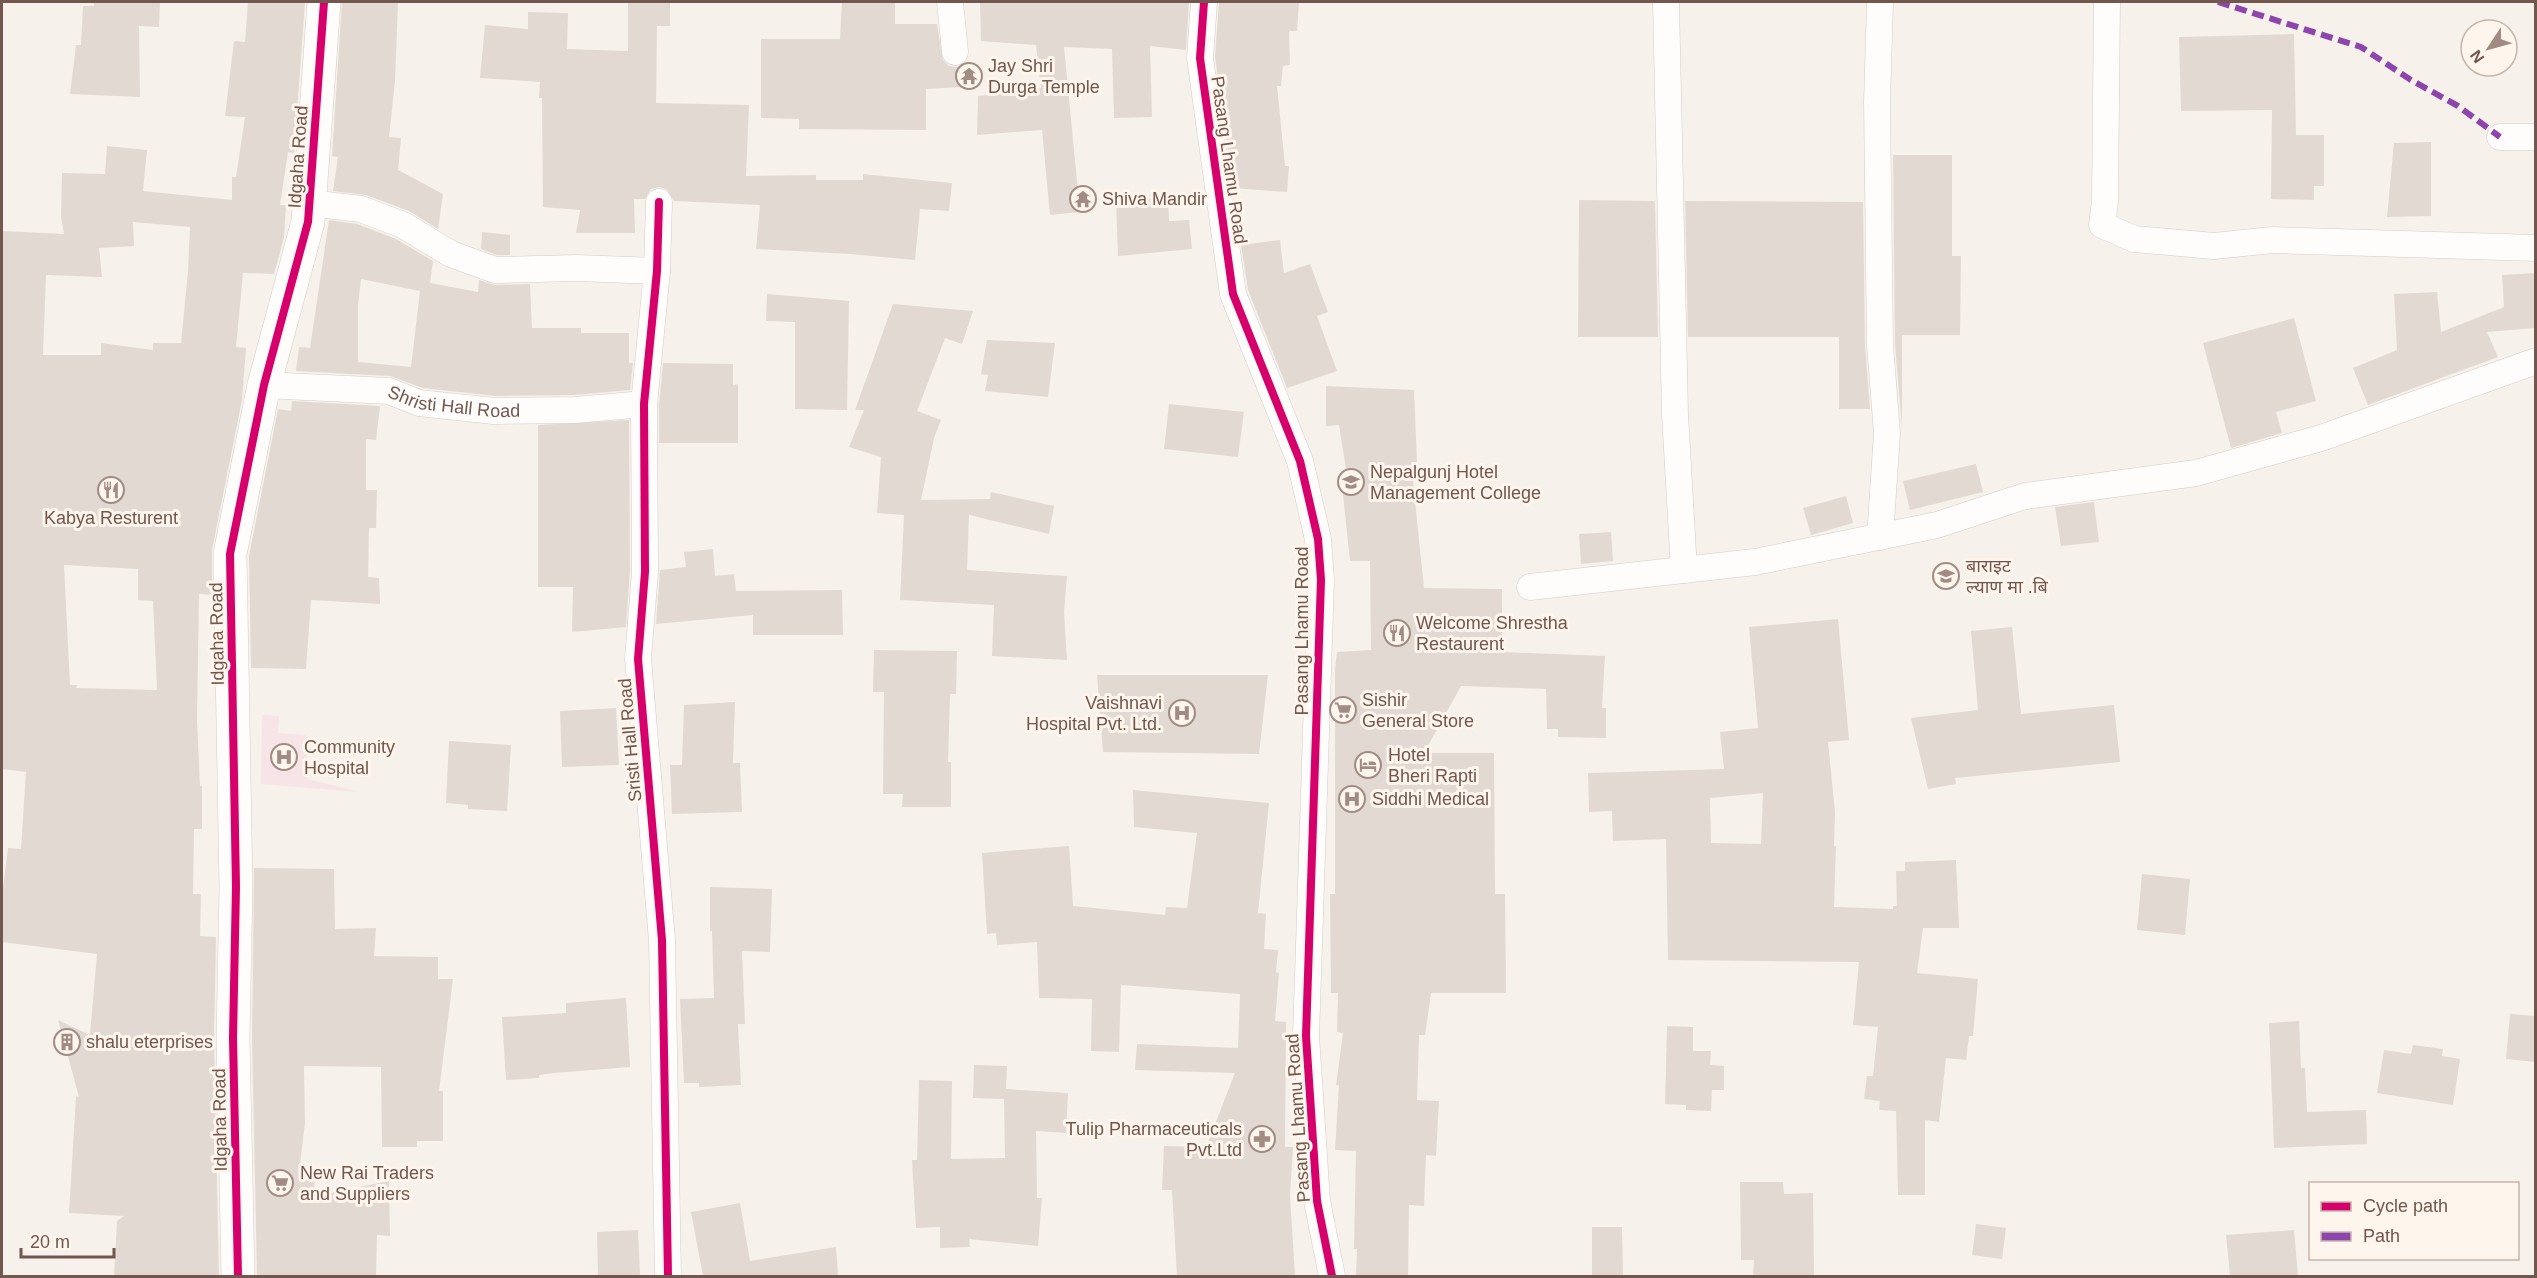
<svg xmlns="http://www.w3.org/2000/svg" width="2537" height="1278" font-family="Helvetica,'Noto Sans Devanagari',sans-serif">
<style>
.medical{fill:#f7e4e6}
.building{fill:#e3d9d3;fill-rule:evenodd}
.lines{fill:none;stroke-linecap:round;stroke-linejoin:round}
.street-casing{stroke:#d4ccc8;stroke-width:27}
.secondary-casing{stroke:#d6ccc8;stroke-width:34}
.street{stroke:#fefdfc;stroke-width:26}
.secondary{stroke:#fefdfc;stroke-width:33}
.quiet{stroke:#8e44ad;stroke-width:6;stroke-dasharray:12 6;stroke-linecap:butt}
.cycleway-casing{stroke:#fef5ed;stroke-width:11}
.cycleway{stroke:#d6006c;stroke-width:8}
.labels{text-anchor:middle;stroke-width:6;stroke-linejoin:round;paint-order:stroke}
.poi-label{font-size:18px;fill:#73564d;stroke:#fef5ed;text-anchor:start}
.street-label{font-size:18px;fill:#73564d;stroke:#fef5ed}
</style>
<rect width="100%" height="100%" fill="#f6f1eb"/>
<path class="medical" d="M262,715L279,716L278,733L306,735L307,779L360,792L261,784Z"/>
<path class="building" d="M94,2H160L159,27L139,26L140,97L70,94L76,45H81L83,6H94Z
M248,2H305L294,153L288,152L280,205H286L284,238L274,274L243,273L236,347L246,348L242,400L212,550V595L199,594L197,720L200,786H202V829H194L193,894H201L200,936L216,937L214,1038L219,1276H114L117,1221L124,1216L69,1213L76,1096L79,1097L58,1020L90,1035L97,954L2,942V895L8,848L21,849L26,772L2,769V231L64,234L61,217L62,173L105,174L107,146L147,150L143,191L232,200V177H236L245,117L225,116L234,41L245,42ZM133,222L190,227L188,271L181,343H153V350L101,343V355H43L46,275L102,277L99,248L134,246ZM64,565L138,569V600L153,601L157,690L76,688L77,685H70Z
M342,2H398L395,81L389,137L401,138L398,170L443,194L438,229L409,211L366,195L333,191L338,157L332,156Z
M628,2H670V26H657L656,103L749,105L746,176L816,175V180H863V174L952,183L949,211L920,209L915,260L850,254L756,249L760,205L674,201L667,190L660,187L651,189L645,199H634L635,233H576L580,210L543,207L542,98H539L540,82L480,78L485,25L528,29V12L568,13L567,49L628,51Z
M842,2H895V24H937L943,60L949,66L957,67L963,64L964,87L926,89V130L799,129V119L761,118V39H840Z
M980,2H1189L1186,50L1150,46L1152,117L1114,118L1112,49L1064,47L1080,212L1050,215L1042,130L977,135L978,96L1041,88L1036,45L981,41Z
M1219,2H1299L1297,31H1289L1290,65L1283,66L1281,86H1277L1285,166H1289L1287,192L1233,188L1215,57Z
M2294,34L2296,135H2324V186H2314V200L2271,199L2272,110L2181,111L2179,37Z
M2431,142V216L2387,217L2394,143Z
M1893,155H1952V256H1961L1960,335H1902V427L1895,344Z
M1168,197L1169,221L1189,220L1192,249L1118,256L1116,201Z
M1579,200L1655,201L1658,337H1578Z
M1685,201L1863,202L1865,345L1870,409H1839V337H1688Z
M329,220L357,224L396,239L433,261L430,283L478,292L479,280L495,285L530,284L532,328H581V333H629V363H633L630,390L574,395L495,396L423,388L390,376L296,371L299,347L310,348ZM361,279L420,291L411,367L358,362V306Z
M482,232L510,235V255H497L481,249Z
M1280,240L1284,273L1310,264L1328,312L1317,316L1337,371L1287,388L1248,290L1241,245Z
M2535,273V328L2487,332L2498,357L2368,405L2353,368L2397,350L2394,294L2437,292L2441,332L2504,307L2502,275Z
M767,294L849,301L847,410L795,409V322L766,321Z
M893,304L973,311L962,344L945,338L917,411L941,420L934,438L921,500L990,499L991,492L1054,506L1049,534L969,515L967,570L1067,576L1064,612L1067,660L992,656L994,605L900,600L904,515L877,513L881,457L849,447L864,410H855Z
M2294,318L2316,401L2276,412L2282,433L2231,448L2203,343Z
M987,340L1055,343L1048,397L985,391L988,375L981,374Z
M663,363L733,364V385L738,384V443H659V405Z
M1326,386L1414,390L1417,462H1411L1424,588L1502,589V652L1605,656L1602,708H1606V738L1558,737V729H1547L1546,689L1461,686L1424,753H1494L1495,894H1505L1506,993H1431L1425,1035H1419L1417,1100L1439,1101L1436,1156L1426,1155L1424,1206L1409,1205L1408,1276H1356L1357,1249H1354L1356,1151L1335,1150L1339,1085H1336L1343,1033L1337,1032L1338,993H1331L1330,894H1335V669L1337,652L1371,650L1370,561H1350L1341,476L1347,475L1339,425L1326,426Z
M292,401L380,406L376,440L366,439V490H377L376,528H369L368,577L379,578L380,604L311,600L306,669L251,668L249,556L278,409L291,411Z
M1169,404L1244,412L1238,457L1164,449Z
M629,420L630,571L626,627L572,632L573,587H538V425Z
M1976,464L1983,492L1910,510L1903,481Z
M1846,496L1853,523L1811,535L1803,508Z
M2094,502L2099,542L2061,546L2055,507Z
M1611,532L1613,561L1581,564L1579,534Z
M713,549L715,576L734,574L736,591L842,590L843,635H753V615L656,624L660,570L686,567L684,552Z
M1838,619L1849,740L1828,742L1835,812L1834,846H1836L1834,907L1893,909V906H1897L1896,871H1905V862L1956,860L1959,928H1923L1917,973L1978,979L1973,1036H1969L1966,1060L1946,1058L1939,1122L1925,1120V1195H1898L1896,1111L1879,1110L1880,1101L1864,1099L1867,1076H1873L1878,1027L1853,1025L1859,962L1668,960L1666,839L1613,841L1612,811L1589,812L1588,773L1724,769L1720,732L1758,728L1749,627ZM1763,793L1761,844L1711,843L1710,798Z
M2012,627L2021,714L2114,705L2120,762L1955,778L1956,784L1928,789L1911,718L1978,710L1971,631Z
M874,650L957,651L956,694H950L948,762H951V807H902L903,794H883L884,692H873Z
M1097,675H1268L1259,754L1103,752Z
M735,702L733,763H740L742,812L672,814L670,765H682L684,705Z
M616,708L619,765L562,767L560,711Z
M449,741L511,745L507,811L468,809V805L446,803Z
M1133,790L1269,803L1258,913L1266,914L1264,949L1278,950L1276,972L1279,973L1275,1021L1286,1022L1285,1147H1293L1290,1195L1295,1276H1177L1172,1190H1162L1164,1146L1206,1147L1235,1073L1135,1070L1137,1044L1238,1048L1240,994L1121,985L1119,1052L1091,1051L1092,999L1039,998L1037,942L997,945L996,933L987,934L982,853L1069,846L1073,906L1165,915L1166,907L1187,908L1197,833L1134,827Z
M254,868L334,869L335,929L376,928L374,956L438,957V979H453L439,1091H443V1141H417V1147H382L381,1067L304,1066L305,1123L299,1172L315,1171L314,1196L389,1181L390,1236L377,1235L376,1276H257L252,1038Z
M2142,874L2190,879L2185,935L2137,930Z
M710,887L772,889L770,952L742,951L745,1024H738L741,1085L699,1087V1083H684L680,999L714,998L712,931H710Z
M626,998L630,1067L554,1073L539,1075V1078L506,1080L502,1017L566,1013V1003Z
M2510,1014L2535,1016V1062L2506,1059Z
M2299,1021L2301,1068H2305L2307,1112L2366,1110L2367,1144L2274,1148L2269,1023Z
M1667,1026L1693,1027V1051H1711L1710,1065L1724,1066V1090H1712L1711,1111L1686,1110V1105L1665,1104Z
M2413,1045L2443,1049L2442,1056L2460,1059L2453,1105L2377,1093L2384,1050L2411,1054Z
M974,1065L1007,1066L1006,1089L1068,1093L1066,1133L1036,1131L1037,1198H1042L1038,1246L969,1239L970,1247L940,1248V1227L916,1228L912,1160H917L919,1080L952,1081L951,1159L1005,1158L1004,1099L973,1098Z
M1740,1182H1783L1784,1194L1813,1193L1814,1276H1753L1754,1260H1741Z
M740,1203L750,1261L836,1247L838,1276H703L691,1212Z
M1976,1224L2006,1228L2002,1259L1972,1255Z
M1592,1227H1622L1623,1276H1592Z
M638,1230L640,1276H598L597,1232Z
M2294,1230L2298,1276H2230L2226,1235Z"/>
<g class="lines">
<defs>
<g id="street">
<path d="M950,2L955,52"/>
<path d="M1204,2L1200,58L1233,294L1300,461L1318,539L1321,580L1306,1036L1317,1201L1332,1276"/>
<path d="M1666,2L1675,414L1684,570"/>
<path d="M1880,2L1877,103L1880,345L1887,433L1880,537"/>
<path d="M2107,2L2105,201L2102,225L2134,239L2214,246L2273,240L2536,248"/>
<path d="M2500,137H2536"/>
<path d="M659,202L657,271L644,404L645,572L638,659L662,940L668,1276"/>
<path d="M309,203L361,209L403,225L451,254L495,270L577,268L657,271"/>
<path id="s1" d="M264,385L389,391L419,403L494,411L575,410L644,404"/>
<path d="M1530,587L1755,562L1937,525L2025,496L2196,473L2321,438L2536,361"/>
</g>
<path id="secondary" d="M238,1276L233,1038L236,887L230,554L264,385L308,222L324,2"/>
</defs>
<use href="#street" class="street-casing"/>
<use href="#secondary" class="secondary-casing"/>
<use href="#street" class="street"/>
<use href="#secondary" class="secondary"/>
<path class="quiet" d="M2218,2L2361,47L2411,80L2458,106L2500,137"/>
<defs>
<path id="cycleway" d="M1204,2L1200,58L1233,294L1300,461L1318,539L1321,580L1306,1036L1317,1201L1332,1276
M659,202L657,271L644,404L645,572L638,659L662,940L668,1276
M238,1276L233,1038L236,887L230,554L264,385L308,222L324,2"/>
</defs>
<use href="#cycleway" class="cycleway-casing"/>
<use href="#cycleway" class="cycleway"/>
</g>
<defs>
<symbol id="temple-ring" viewBox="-11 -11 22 22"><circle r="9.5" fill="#fef5ed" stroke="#a18c84" stroke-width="1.5"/><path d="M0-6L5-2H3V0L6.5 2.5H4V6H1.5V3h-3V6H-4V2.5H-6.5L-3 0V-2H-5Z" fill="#a18c84"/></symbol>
<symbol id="university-ring" viewBox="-11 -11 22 22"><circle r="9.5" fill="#fef5ed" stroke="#a18c84" stroke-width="1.5"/><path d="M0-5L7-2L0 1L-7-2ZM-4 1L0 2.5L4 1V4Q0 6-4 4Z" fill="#a18c84"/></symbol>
<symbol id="restaurant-ring" viewBox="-11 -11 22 22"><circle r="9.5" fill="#fef5ed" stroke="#a18c84" stroke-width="1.5"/><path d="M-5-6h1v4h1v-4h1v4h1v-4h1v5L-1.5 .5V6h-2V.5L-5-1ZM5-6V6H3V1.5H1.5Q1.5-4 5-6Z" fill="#a18c84"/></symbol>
<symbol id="school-ring" viewBox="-11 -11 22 22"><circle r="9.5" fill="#fef5ed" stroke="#a18c84" stroke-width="1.5"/><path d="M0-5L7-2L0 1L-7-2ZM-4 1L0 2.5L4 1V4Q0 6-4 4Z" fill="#a18c84"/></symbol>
<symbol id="supermarket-ring" viewBox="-11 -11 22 22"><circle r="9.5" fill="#fef5ed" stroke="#a18c84" stroke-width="1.5"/><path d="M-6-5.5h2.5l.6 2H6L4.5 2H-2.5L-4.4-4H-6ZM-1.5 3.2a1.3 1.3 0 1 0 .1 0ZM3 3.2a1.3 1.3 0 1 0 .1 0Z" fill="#a18c84"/></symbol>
<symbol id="hospital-ring" viewBox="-11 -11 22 22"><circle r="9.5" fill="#fef5ed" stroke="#a18c84" stroke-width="1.5"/><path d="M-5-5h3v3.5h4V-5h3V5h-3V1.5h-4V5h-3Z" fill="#a18c84"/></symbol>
<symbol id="hotel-ring" viewBox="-11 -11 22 22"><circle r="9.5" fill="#fef5ed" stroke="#a18c84" stroke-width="1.5"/><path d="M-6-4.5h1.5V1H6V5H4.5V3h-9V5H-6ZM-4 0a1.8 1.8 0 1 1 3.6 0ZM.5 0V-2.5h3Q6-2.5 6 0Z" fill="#a18c84"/></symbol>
<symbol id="building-ring" viewBox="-11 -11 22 22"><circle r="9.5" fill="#fef5ed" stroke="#a18c84" stroke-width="1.5"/><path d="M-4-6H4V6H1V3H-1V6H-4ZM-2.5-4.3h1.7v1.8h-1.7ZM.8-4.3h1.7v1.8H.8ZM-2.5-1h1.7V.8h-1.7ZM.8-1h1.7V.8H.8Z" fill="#a18c84"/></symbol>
<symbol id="pharmacy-ring" viewBox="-11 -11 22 22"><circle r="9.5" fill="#fef5ed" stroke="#a18c84" stroke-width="1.5"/><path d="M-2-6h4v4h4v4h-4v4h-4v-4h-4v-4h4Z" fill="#a18c84"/></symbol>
</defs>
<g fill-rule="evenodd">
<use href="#temple-ring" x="954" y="61" width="30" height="30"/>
<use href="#temple-ring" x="1068" y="184" width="30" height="30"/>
<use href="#university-ring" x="1336" y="467" width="30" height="30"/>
<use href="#restaurant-ring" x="96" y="475" width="30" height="30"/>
<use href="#school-ring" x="1931" y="561" width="30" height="30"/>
<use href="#restaurant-ring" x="1382" y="618" width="30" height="30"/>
<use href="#supermarket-ring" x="1328" y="695" width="30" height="30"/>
<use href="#hospital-ring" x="1167" y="698" width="30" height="30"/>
<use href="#hospital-ring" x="269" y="742" width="30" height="30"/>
<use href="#hotel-ring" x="1353" y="750" width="30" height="30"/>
<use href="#hospital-ring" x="1337" y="784" width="30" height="30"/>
<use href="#building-ring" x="52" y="1027" width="30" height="30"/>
<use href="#pharmacy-ring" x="1247" y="1124" width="30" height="30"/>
<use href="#supermarket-ring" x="265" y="1168" width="30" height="30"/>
</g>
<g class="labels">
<g class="poi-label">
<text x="988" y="72">Jay Shri<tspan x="988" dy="21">Durga Temple</tspan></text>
<text x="1102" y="205">Shiva Mandir</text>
<text x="1370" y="478">Nepalgunj Hotel<tspan x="1370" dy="21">Management College</tspan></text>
<text x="111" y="524" text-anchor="middle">Kabya Resturent</text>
<text x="1966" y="572">बाराइट<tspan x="1966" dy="21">ल्याण मा .बि</tspan></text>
<text x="1416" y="629">Welcome Shrestha<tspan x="1416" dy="21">Restaurent</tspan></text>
<text x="1362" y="706">Sishir<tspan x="1362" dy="21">General Store</tspan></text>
<text x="1162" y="709" text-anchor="end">Vaishnavi<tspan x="1162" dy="21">Hospital Pvt. Ltd.</tspan></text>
<text x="304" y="753">Community<tspan x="304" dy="21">Hospital</tspan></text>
<text x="1388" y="761">Hotel<tspan x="1388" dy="21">Bheri Rapti</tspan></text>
<text x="1372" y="805">Siddhi Medical</text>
<text x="86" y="1048">shalu eterprises</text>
<text x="1242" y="1135" text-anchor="end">Tulip Pharmaceuticals<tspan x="1242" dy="21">Pvt.Ltd</tspan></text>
<text x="300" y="1179">New Rai Traders<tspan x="300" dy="21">and Suppliers</tspan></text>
</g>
<g class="street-label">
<text transform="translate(298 157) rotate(-86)" y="6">Idgaha Road</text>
<text transform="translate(1229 160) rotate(82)" y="6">Pasang Lhamu Road</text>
<text dy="6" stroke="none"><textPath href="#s1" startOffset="192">Shristi Hall Road</textPath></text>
<text transform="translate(1302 631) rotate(-90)" y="6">Pasang Lhamu Road</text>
<text transform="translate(217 634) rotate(-91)" y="6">Idgaha Road</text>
<text transform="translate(630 740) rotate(-95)" y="6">Sristi Hall Road</text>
<text transform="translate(1298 1118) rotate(-94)" y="6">Pasang Lhamu Road</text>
<text transform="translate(220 1120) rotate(-91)" y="6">Idgaha Road</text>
</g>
</g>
<rect width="2537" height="1278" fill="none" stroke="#73564d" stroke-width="6"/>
<rect x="2309" y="1182" width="210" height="78" fill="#fef5ed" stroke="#c6b5ad" stroke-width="1.5"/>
<rect x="2321" y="1202" width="30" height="9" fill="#d6006c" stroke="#c6b5ad" stroke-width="1.5"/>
<text x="2363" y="1212" font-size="18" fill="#73564d">Cycle path</text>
<rect x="2321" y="1232" width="30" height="9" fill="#8e44ad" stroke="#c6b5ad" stroke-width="1.5"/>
<text x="2363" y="1242" font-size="18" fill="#73564d">Path</text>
<g transform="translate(2489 48) rotate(234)"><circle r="28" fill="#fef5ed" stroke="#c6b5ad" stroke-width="1.5"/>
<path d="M0-4.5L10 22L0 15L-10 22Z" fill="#a18c84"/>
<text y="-9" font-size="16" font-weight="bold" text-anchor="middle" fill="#73564d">N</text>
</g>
<path d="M21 1248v9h93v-9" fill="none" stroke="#73564d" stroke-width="3"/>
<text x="30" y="1248" font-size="18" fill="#73564d" stroke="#fef5ed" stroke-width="4.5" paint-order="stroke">20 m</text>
</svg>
